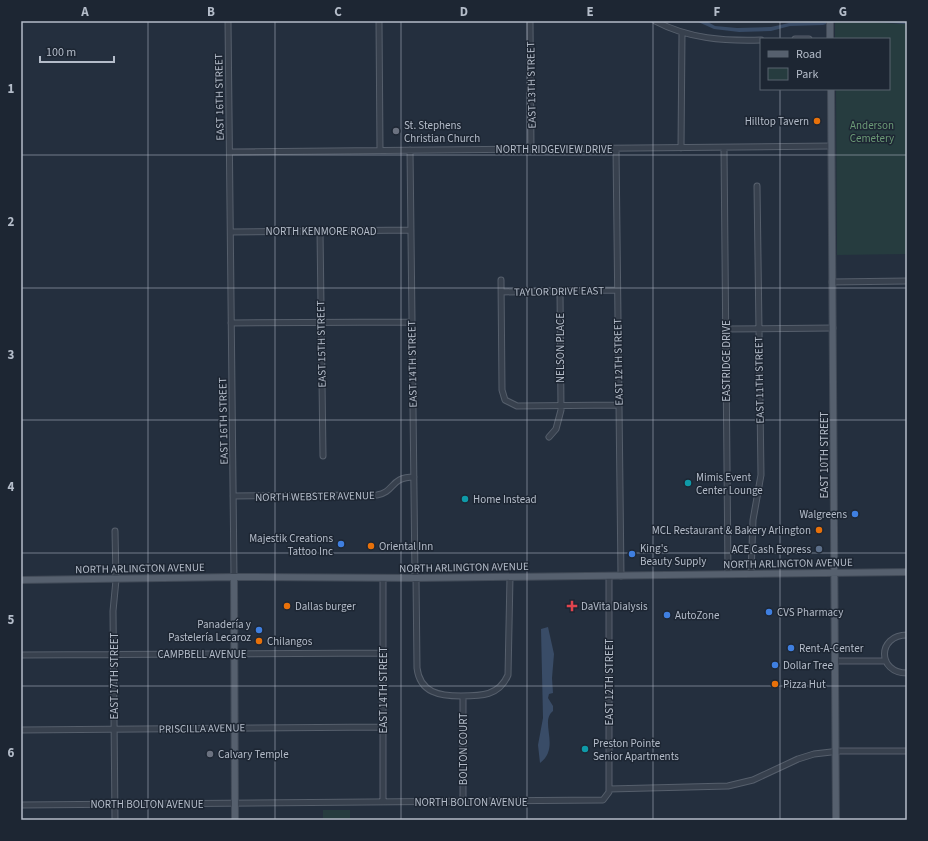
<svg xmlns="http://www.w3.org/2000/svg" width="928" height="841" font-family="'Source Sans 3',sans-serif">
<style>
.green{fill:#263c3f}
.water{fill:#394c67}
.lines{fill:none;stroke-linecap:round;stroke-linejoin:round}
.minor-casing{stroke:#565f6c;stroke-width:7}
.major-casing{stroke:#414a57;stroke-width:8}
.minor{stroke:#38414e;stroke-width:5}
.major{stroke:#56606e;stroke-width:6}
.grid{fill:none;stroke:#b4bcc9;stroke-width:1;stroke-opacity:0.55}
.food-dot{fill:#e8710a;stroke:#1d2633;stroke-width:1.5}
.worship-dot{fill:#6b7280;stroke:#1d2633;stroke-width:1.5}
.culture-dot{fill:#0f9aa8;stroke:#1d2633;stroke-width:1.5}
.shop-dot{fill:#3f7fe0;stroke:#1d2633;stroke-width:1.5}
.service-dot{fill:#5c6f8a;stroke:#1d2633;stroke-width:1.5}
.health-dot{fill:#e0444e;stroke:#1d2633;stroke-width:1.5}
.labels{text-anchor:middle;stroke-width:3;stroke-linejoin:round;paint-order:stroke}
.street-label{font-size:11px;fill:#b4bcc9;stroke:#1d2633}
.poi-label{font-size:11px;fill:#b4bcc9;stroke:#1d2633;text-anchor:start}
.park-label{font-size:11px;fill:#6b9a76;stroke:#1d2633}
.neatline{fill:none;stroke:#b4bcc9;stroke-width:1.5}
.grid-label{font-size:13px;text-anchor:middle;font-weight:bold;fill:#b4bcc9}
</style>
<rect width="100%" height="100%" fill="#242f3e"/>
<path class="green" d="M835,21C859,18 883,24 907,24V33L905,34H907V254L837,255L836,89H889V39H835Z
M323,810H350V820H323Z"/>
<path class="water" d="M696,21H706L715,26L737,28L771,27L789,23L837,21L823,25L790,26L771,31L739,32L714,29Z
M864,21H907V24Z
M548,627L554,654L552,678L553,693L549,694L548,698L553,706V711C539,722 561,747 540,763L538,745L543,718L541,629Z"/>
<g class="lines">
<defs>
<path id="minor" d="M228,21L234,577
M379,21L380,150
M530,21L531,149
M655,21C689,39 724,41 761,40
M795,39H809
M681,148L682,33
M724,148L728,574
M616,149L621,576
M410,150L415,578
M230,152L831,146
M320,231L323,456
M231,232L411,230
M501,280L502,390L505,400L517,406L619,405
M832,282L907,281
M502,292L617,290
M231,323L412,322
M726,329L833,328
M549,437L556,429L561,410L560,291
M233,496L377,495C395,492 390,477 414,477
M751,573L753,520L761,475L757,186
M383,578V802
M416,578L417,668C420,693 440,696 461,696C481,696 499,696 508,675L510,577
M907,635C877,635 877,673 907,673
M21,655L383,653
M835,661H886
M463,696V802
M21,730L383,727
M609,789L728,786L753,780L798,759L814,754L840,751H907
M21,805L603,800L609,792V576
M115,820L113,611L116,580L115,531"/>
<path id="major" d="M830,21V39
M831,89L836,820
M234,577L235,820
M21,580L234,577L416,578L907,572"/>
</defs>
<use href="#minor" class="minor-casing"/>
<use href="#major" class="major-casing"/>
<use href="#minor" class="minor"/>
<use href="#major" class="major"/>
</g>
<path class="grid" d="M148,21V820M275,21V820M401,21V820M527,21V820M653,21V820M780,21V39M780,89V820M21,155H907M21,288H907M21,420H907M21,553H907M21,686H907"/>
<g class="food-dot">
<circle cx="817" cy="121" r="4"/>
<circle cx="819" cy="530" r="4"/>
<circle cx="371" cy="546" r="4"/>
<circle cx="287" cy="606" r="4"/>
<circle cx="259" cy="641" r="4"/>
<circle cx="775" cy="684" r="4"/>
</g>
<g class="worship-dot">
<circle cx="396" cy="131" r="4"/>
<circle cx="210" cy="754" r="4"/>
</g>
<g class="culture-dot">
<circle cx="688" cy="483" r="4"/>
<circle cx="465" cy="499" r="4"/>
<circle cx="585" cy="749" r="4"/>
</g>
<g class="shop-dot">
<circle cx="855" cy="514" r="4"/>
<circle cx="341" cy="544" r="4"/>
<circle cx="632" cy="554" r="4"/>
<circle cx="769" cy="612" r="4"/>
<circle cx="667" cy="615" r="4"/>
<circle cx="259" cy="630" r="4"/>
<circle cx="791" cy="648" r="4"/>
<circle cx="775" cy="665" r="4"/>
</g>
<circle class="service-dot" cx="819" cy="549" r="4"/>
<path class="health-dot" d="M570 600h4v4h4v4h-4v4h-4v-4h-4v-4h4z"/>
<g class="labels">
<g class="street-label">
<text transform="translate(531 85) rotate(-91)" y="4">EAST 13TH STREET</text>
<text transform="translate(219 97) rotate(-91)" y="4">EAST 16TH STREET</text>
<text x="554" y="153">NORTH RIDGEVIEW DRIVE</text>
<text x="321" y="235">NORTH KENMORE ROAD</text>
<text transform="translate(559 291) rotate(-1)" y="4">TAYLOR DRIVE EAST</text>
<text transform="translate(321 344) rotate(-91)" y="4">EAST 15TH STREET</text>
<text transform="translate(560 348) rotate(-90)" y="4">NELSON PLACE</text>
<text transform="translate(726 361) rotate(-90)" y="4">EASTRIDGE DRIVE</text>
<text transform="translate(618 362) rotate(-91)" y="4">EAST 12TH STREET</text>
<text transform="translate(412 364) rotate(-91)" y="4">EAST 14TH STREET</text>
<text transform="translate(759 380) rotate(-91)" y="4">EAST 11TH STREET</text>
<text transform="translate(223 421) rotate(-91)" y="4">EAST 16TH STREET</text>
<text transform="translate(824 455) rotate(-90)" y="4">EAST 10TH STREET</text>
<text transform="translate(315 496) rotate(-1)" y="4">NORTH WEBSTER AVENUE</text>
<text transform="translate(788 563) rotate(-1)" y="4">NORTH ARLINGTON AVENUE</text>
<text transform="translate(464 567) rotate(-1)" y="4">NORTH ARLINGTON AVENUE</text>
<text transform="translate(140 568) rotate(-1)" y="4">NORTH ARLINGTON AVENUE</text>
<text x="202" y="658">CAMPBELL AVENUE</text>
<text transform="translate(114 676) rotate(-90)" y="4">EAST 17TH STREET</text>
<text transform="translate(609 682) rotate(-90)" y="4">EAST 12TH STREET</text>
<text transform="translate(383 690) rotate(-90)" y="4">EAST 14TH STREET</text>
<text transform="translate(202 728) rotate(-1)" y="4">PRISCILLA AVENUE</text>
<text transform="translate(463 749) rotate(-90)" y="4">BOLTON COURT</text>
<text x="471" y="806">NORTH BOLTON AVENUE</text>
<text x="147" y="808">NORTH BOLTON AVENUE</text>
</g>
<g class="poi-label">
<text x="809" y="125" text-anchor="end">Hilltop Tavern</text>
<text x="404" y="129">St. Stephens<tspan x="404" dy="13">Christian Church</tspan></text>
<text x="696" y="481">Mimis Event<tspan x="696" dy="13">Center Lounge</tspan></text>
<text x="473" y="503">Home Instead</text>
<text x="847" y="518" text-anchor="end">Walgreens</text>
<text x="811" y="534" text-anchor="end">MCL Restaurant &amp; Bakery Arlington</text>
<text x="333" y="542" text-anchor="end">Majestik Creations<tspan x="333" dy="13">Tattoo Inc</tspan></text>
<text x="379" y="550">Oriental Inn</text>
<text x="640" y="552">King's<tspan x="640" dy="13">Beauty Supply</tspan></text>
<text x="811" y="553" text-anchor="end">ACE Cash Express</text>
<text x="295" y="610">Dallas burger</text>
<text x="581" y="610">DaVita Dialysis</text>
<text x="777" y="616">CVS Pharmacy</text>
<text x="675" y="619">AutoZone</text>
<text x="251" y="628" text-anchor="end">Panadería y<tspan x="251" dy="13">Pastelería Lecaroz</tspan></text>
<text x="267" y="645">Chilangos</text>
<text x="799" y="652">Rent-A-Center</text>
<text x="783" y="669">Dollar Tree</text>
<text x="783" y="688">Pizza Hut</text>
<text x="593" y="747">Preston Pointe<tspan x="593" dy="13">Senior Apartments</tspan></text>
<text x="218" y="758">Calvary Temple</text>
</g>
<g class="park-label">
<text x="872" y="129">Anderson<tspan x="872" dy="13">Cemetery</tspan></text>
</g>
</g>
<rect width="928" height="841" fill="none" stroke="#1d2633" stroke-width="44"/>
<rect x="760" y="38" width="130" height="52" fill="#1d2633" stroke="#59626f"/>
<rect x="768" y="51" width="20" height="6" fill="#56606e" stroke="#59626f"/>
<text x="796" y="58" font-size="12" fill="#b4bcc9">Road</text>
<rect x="768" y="68" width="20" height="12" fill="#263c3f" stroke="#59626f"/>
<text x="796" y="78" font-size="12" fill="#b4bcc9">Park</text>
<path d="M40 56v6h74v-6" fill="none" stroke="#b4bcc9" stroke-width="2"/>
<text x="46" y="56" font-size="12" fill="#b4bcc9" stroke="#1d2633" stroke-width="3" paint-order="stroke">100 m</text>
<rect x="22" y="22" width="884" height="797" class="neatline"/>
<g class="grid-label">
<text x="85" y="16">A</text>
<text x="211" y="16">B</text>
<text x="338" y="16">C</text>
<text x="464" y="16">D</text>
<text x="590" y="16">E</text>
<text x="717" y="16">F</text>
<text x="843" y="16">G</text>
<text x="11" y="93">1</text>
<text x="11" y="226">2</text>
<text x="11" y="359">3</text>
<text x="11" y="491">4</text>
<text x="11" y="624">5</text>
<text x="11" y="757">6</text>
</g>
</svg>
